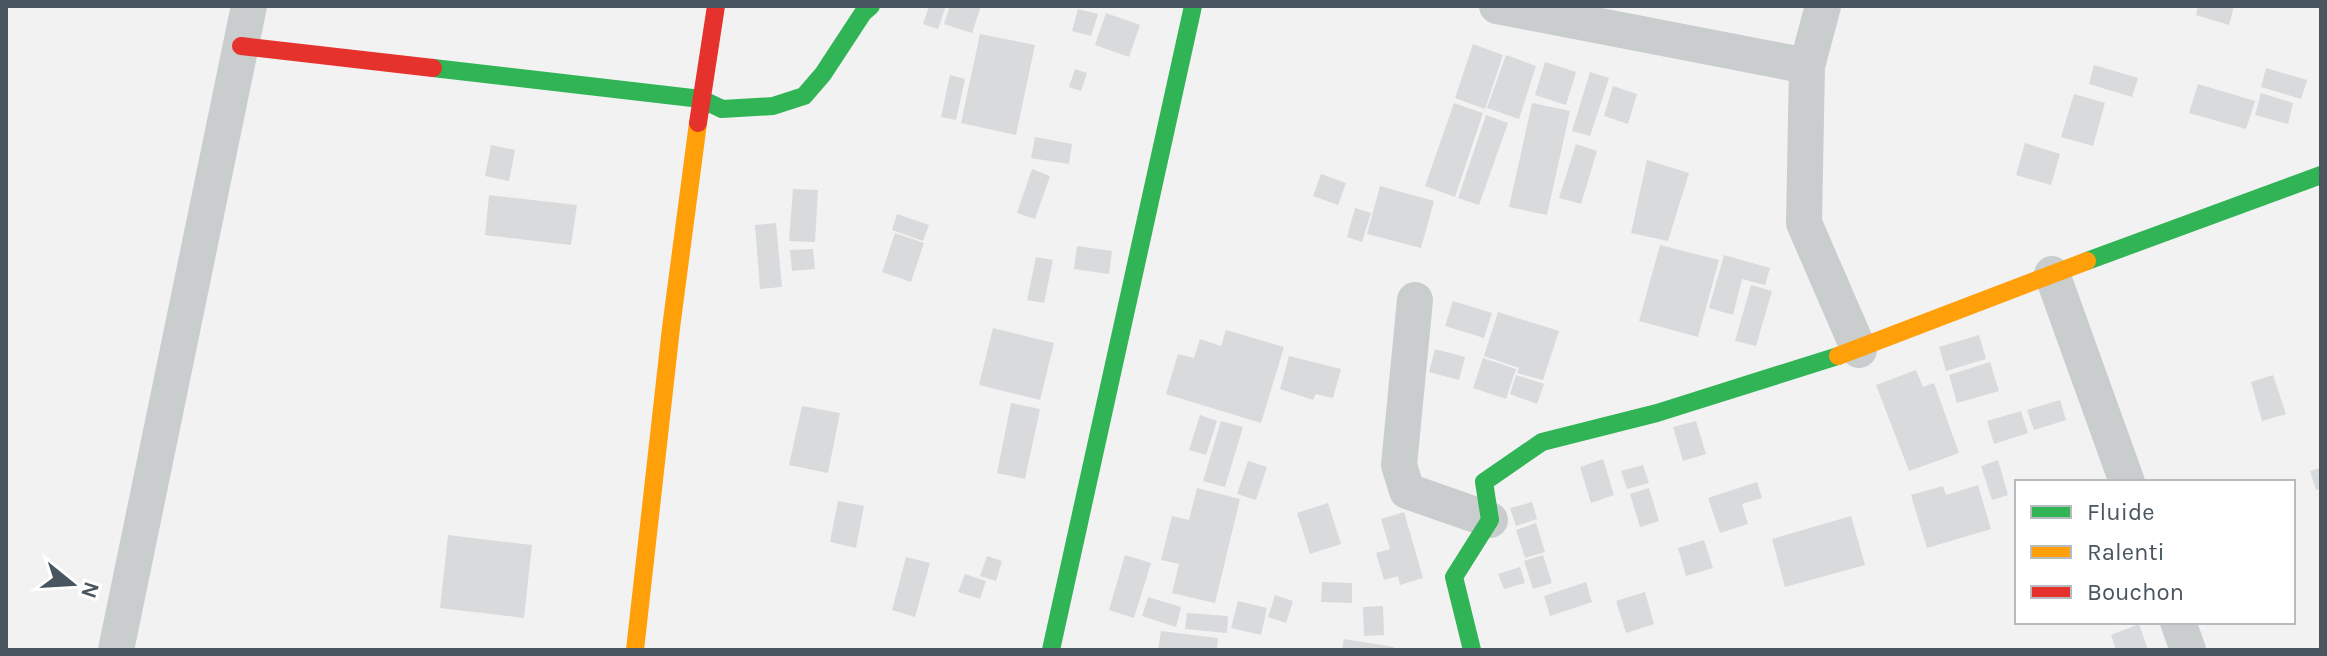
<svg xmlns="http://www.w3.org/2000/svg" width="2327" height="656" font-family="Karla,sans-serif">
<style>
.building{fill:#d9dadb}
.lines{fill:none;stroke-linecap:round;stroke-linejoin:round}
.street{stroke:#cacdce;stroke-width:36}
.fast{stroke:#30b455;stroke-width:18}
.slow{stroke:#ff9f0a;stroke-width:18}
.jam{stroke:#e5322d;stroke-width:18}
</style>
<rect width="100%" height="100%" fill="#f3f2f2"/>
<path class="building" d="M929,6H946L938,29L923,24Z
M950,6H981L972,33L944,24Z
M2198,6H2234L2229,25L2196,15Z
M1078,9L1098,14L1091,36L1072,31Z
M1106,13L1140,25L1129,57L1095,45Z
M980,34L1035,45L1016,135L961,123Z
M1473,44L1503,55L1485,109L1455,98Z
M1506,55L1536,66L1519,119L1487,108Z
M1545,62L1576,72L1566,105L1535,95Z
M2094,65L2138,78L2132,97L2089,84Z
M2266,68L2307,80L2301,99L2261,87Z
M1075,69L1087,73L1081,91L1069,87Z
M1590,72L1609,78L1590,136L1572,131Z
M950,75L965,79L956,120L941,117Z
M2198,84L2255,101L2246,129L2189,113Z
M1613,86L1637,94L1628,124L1604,116Z
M2261,93L2293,103L2288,124L2255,115Z
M2074,94L2105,103L2093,146L2061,137Z
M1454,103L1483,113L1455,197L1425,186Z
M1532,103L1570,111L1547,215L1509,207Z
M1486,115L1508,123L1479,205L1458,198Z
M1035,137L1072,144L1069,164L1031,158Z
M2025,143L2060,154L2051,185L2016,175Z
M1576,144L1597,151L1581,204L1559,198Z
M491,145L515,150L509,181L485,176Z
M1647,160L1689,173L1668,241L1631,233Z
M1032,169L1050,176L1035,219L1017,213Z
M1321,174L1346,183L1338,205L1313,196Z
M1380,186L1434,201L1421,248L1367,234Z
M793,189L818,190L815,242L789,241Z
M489,195L577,205L571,245L485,235Z
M1355,208L1371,213L1362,242L1347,237Z
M897,214L929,225L923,241L892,230Z
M776,223L782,287L760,289L755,225Z
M895,233L924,243L911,282L882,272Z
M1660,245L1719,260L1698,337L1639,321Z
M1077,246L1112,251L1109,274L1074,269Z
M813,249L815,269L792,271L790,250Z
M1724,255L1770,268L1765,285L1742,279L1733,315L1709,308Z
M1036,257L1053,260L1044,303L1027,300Z
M1751,285L1772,291L1756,346L1735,341Z
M1453,301L1492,313L1484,338L1445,326Z
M1498,312L1559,331L1543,380L1517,373L1519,368L1484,356Z
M993,328L1054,343L1040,400L979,385Z
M1226,330L1284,347L1261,423L1166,394L1178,354L1194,358L1200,339L1221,346Z
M1979,335L1986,359L1946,371L1939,347Z
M1435,349L1465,357L1459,380L1429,372Z
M1289,356L1341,369L1333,398L1316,394L1313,400L1280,389Z
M1483,358L1516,369L1506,399L1473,388Z
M1990,362L1999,391L1957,403L1949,375Z
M1916,370L1923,387L1934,383L1959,453L1909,471L1876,385Z
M1516,375L1544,384L1537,404L1510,394Z
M2273,375L2286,414L2262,421L2251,382Z
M2060,400L2066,420L2034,430L2027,410Z
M1011,403L1040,409L1025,479L997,473Z
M802,406L840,413L828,473L789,465Z
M2021,411L2028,433L1994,444L1987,421Z
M1200,415L1217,421L1206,455L1189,450Z
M1221,421L1243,427L1225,487L1203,481Z
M1696,421L1706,454L1683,461L1673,427Z
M1603,459L1614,495L1591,503L1580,467Z
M1998,460L2008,495L1992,500L1981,466Z
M1248,461L1267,467L1256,500L1237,494Z
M1643,465L1649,483L1627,489L1621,471Z
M2321,468V488L2316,490L2310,471Z
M1757,482L1762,498L1742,504L1748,524L1720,533L1708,498Z
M1978,485L1991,529L1927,548L1911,495L1943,486L1946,495Z
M1197,488L1240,499L1215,603L1172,593L1179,564L1161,560L1172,516L1189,520Z
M1649,488L1659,521L1640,527L1630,494Z
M838,501L864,506L856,548L830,542Z
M1532,502L1537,519L1516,526L1510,508Z
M1328,503L1341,544L1310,554L1297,513Z
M1404,512L1423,578L1400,585L1398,576L1384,580L1376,553L1390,549L1381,519Z
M1851,516L1865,565L1785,587L1772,539Z
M1536,523L1545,552L1525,558L1516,530Z
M448,535L532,545L524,618L440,608Z
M1704,540L1713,568L1686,576L1678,548Z
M1125,555L1151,563L1134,618L1109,610Z
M1543,555L1552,583L1533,589L1524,561Z
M987,556L1002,561L996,581L980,576Z
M906,557L930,563L915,617L892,610Z
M1520,567L1525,583L1504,589L1498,574Z
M965,574L986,581L980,599L958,592Z
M1322,582L1352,583V603L1321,602Z
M1586,582L1592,602L1550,616L1544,596Z
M1645,592L1654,624L1626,633L1616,601Z
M1275,595L1293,601L1286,623L1268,617Z
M1148,597L1181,607L1176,627L1142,616Z
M1238,601L1267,608L1261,635L1231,628Z
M1383,606L1384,635L1364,636L1363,607Z
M1187,613L1228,616L1227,633L1185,629Z
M2139,624L2148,650H2116L2111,635Z
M1161,631L1218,638L1217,650H1158Z
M1344,639L1394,647V650H1342Z"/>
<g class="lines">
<path class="street" d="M1497,6L1807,66
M1823,6L1807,66L1804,223L1859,350
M2052,274L2127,482
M1415,300L1399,465L1407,491L1490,520
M2178,622L2188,650
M116,650L249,6"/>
<path class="fast" d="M433,68L701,99L722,109L773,106L804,96L823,74L863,13L871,6
M2087,261L2321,175
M1051,650L1193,6
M1472,650L1454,577L1490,520L1484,482L1542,442L1657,413L1838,356"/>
<path class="slow" d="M1838,356L2087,261
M635,650L671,328L698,123"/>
<path class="jam" d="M241,46L433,68
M698,123L716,6"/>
</g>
<rect width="2327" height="656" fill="none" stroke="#49565f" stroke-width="16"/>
<rect x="2015" y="480" width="280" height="144" fill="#ffffff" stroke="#b6bbbf" stroke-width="2"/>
<rect x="2031" y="506" width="40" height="12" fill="#30b455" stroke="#b6bbbf" stroke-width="2"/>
<text x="2087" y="520" font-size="24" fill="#49565f">Fluide</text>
<rect x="2031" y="546" width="40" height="12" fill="#ff9f0a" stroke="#b6bbbf" stroke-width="2"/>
<text x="2087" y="560" font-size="24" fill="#49565f">Ralenti</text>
<rect x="2031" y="586" width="40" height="12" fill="#e5322d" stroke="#b6bbbf" stroke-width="2"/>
<text x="2087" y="600" font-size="24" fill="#49565f">Bouchon</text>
<g transform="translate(72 584) rotate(108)" stroke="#ffffff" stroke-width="6" paint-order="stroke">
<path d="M0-6L14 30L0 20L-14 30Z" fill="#49565f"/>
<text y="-12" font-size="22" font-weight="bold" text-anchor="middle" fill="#49565f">N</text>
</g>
</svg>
